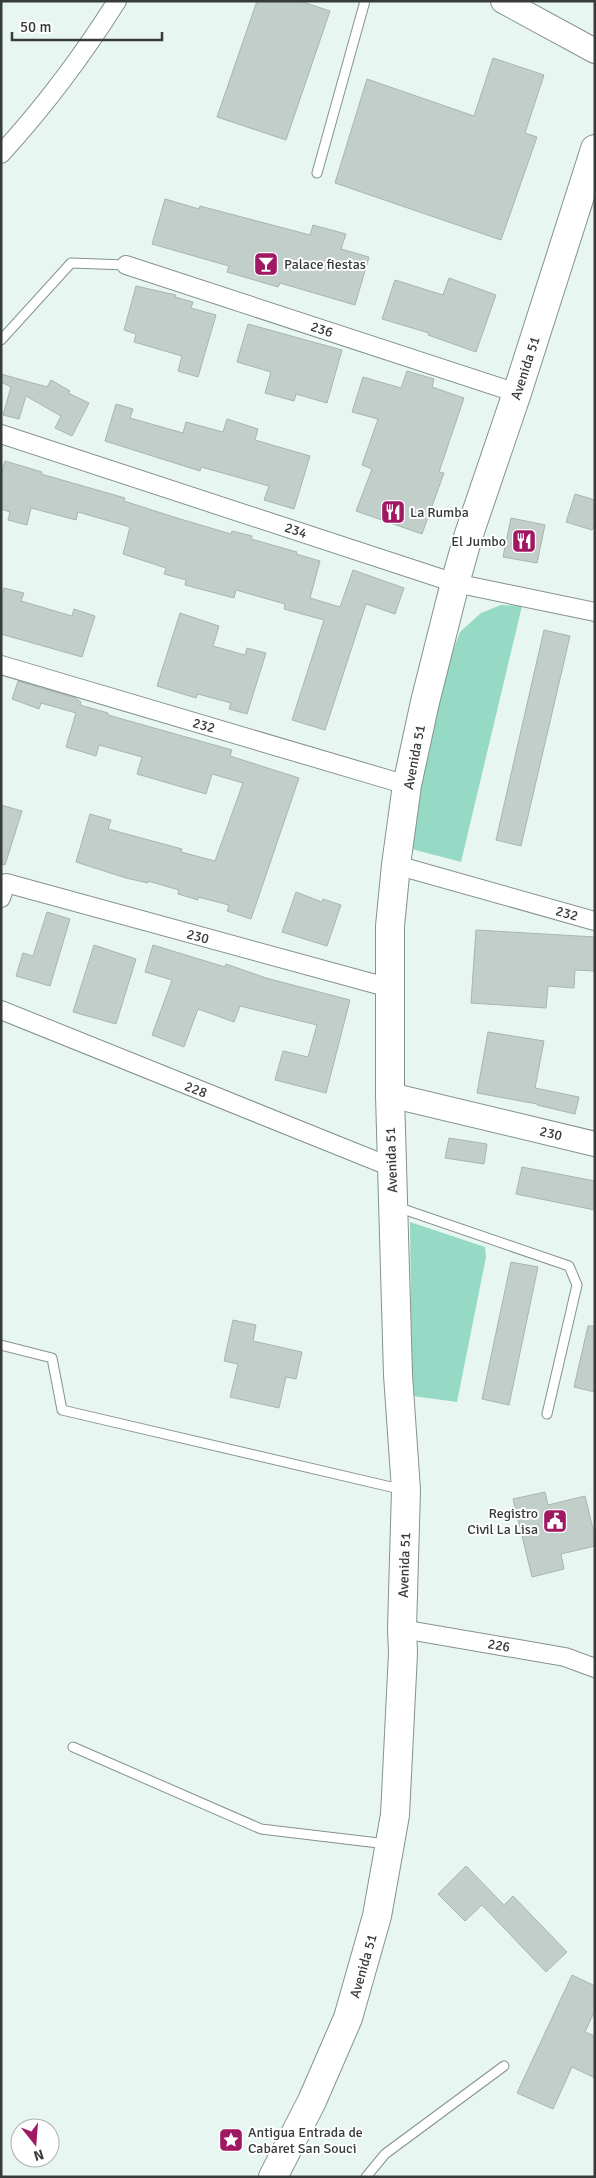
<svg xmlns="http://www.w3.org/2000/svg" width="596" height="2178" font-family="Signika,sans-serif">
<style>
.green{fill:#96dac6}
.building{fill:#c1ceca;stroke:#a8b5b1}
.lines{fill:none;stroke-linecap:round;stroke-linejoin:round}
.lane-casing{stroke:#85928e;stroke-width:11}
.street-casing{stroke:#85928e;stroke-width:20}
.secondary-casing{stroke:#85928e;stroke-width:26}
.primary-casing{stroke:#85928e;stroke-width:30}
.lane{stroke:#fff;stroke-width:9}
.street{stroke:#fff;stroke-width:18}
.secondary{stroke:#fff;stroke-width:24}
.primary{stroke:#fff;stroke-width:28}
.labels{text-anchor:middle;stroke-width:4;stroke-linejoin:round;paint-order:stroke}
.poi-label{font-size:14px;fill:#373c3a;stroke:#fff;text-anchor:start}
.street-label{font-size:14px;fill:#373c3a;stroke:#fff}
</style>
<rect width="100%" height="100%" fill="#e7f6f1"/>
<path class="green" d="M501,605L522,606L461,862L408,848L441,683L460,632L481,613Z
M410,1222L485,1247L486,1257L457,1402L412,1396Z"/>
<path class="building" d="M257,1H300L330,11L286,140L217,117Z
M493,58L544,75L525,133L537,137L501,240L335,183L367,79L474,116Z
M165,199L199,209L200,206L310,235L313,225L346,234L341,249L369,257L355,305L280,283L278,287L227,272L229,266L152,244Z
M449,278L496,295L476,352L428,335L429,333L382,319L395,280L443,295Z
M136,286L176,295L175,297L193,302L191,308L216,315L198,377L178,371L182,356L134,342L136,334L124,330Z
M248,324L342,350L327,403L296,394L294,401L265,393L271,372L237,362Z
M407,371L434,379L432,387L464,398L439,472L444,473L422,534L356,511L372,469L362,465L378,419L352,412L363,377L401,388Z
M1,374L47,387L51,380L70,391L68,393L89,403L72,436L55,428L61,416L26,396L19,419L3,415L11,387L1,382Z
M116,404L133,409L130,418L183,433L186,422L223,432L227,419L258,429L255,440L310,456L294,509L264,500L269,486L201,467L200,471L105,441Z
M5,461L42,472L41,474L125,498L124,501L177,518L231,534L232,531L252,536L251,539L297,552L296,554L320,561L310,598L340,607L353,570L404,588L395,614L366,604L325,730L292,720L324,620L284,609L285,604L236,590L234,598L185,585L186,580L164,574L166,568L123,554L130,527L78,512L76,520L31,508L27,525L8,520L10,512L1,509V475Z
M575,494L595,500V522L592,530L566,522Z
M511,518L545,525L537,563L503,557Z
M4,588L24,593L21,601L72,616L74,609L95,616L82,657L1,634V599Z
M180,613L219,626L213,646L245,655L247,648L266,653L247,714L229,709L231,703L198,694L196,698L157,686Z
M544,630L570,636L521,846L496,840Z
M18,681L75,698L81,702L80,705L108,713V715L232,750L230,756L299,778L251,919L227,911L229,905L198,897V900L178,894L179,890L148,881V883L126,878L76,862L90,814L111,820L108,829L182,849L181,852L215,861L243,783L212,774L206,794L137,774L142,757L99,745L96,756L66,747L76,713L41,703L39,709L12,699Z
M1,805L22,811L5,865L1,864Z
M296,892L322,902L323,899L341,905L327,946L282,932Z
M47,912L70,919L50,986L16,976L23,953L33,956Z
M476,930L595,937V971L575,970L574,988L548,986L546,1008L471,1003Z
M94,945L136,959L116,1024L73,1012Z
M153,945L225,967L226,964L266,978L350,1000L326,1093L275,1080L283,1051L308,1057L317,1025L240,1006L234,1022L198,1009L184,1047L152,1035L172,980L145,972Z
M488,1032L544,1041L535,1088L579,1097L575,1114L537,1105V1104L477,1093Z
M449,1138L487,1144L484,1164L445,1158Z
M522,1167L595,1181V1210L516,1194Z
M511,1262L538,1267L509,1405L482,1399Z
M233,1320L256,1325L253,1341L302,1352L296,1379L286,1377L279,1408L230,1397L238,1364L224,1361Z
M588,1326H595V1392L574,1387Z
M545,1492L548,1505L585,1496L595,1537V1546L561,1554L564,1569L532,1577L513,1499Z
M466,1866L504,1905L513,1896L567,1952L546,1972L482,1905L465,1921L438,1894Z
M572,1975L595,1986V2010L585,2032L595,2036V2078L572,2067L553,2109L517,2093Z"/>
<g class="lines">
<defs>
<path id="lane" d="M317,173L365,1
M1,340L71,263L126,265
M397,1207L569,1266L577,1285L547,1414
M1,1345L52,1358L62,1410L404,1490
M73,1747L261,1829L387,1844
M366,2177L385,2154L504,2066"/>
<path id="street" d="M1,154C44,107 83,55 117,1
M126,265L517,393
M1,434L455,583L595,612
M1,665L407,785
M396,865L595,921
M1,898L6,883L390,988
M1,1010L391,1167
M402,1629L565,1657L595,1668"/>
<path id="secondary" d="M503,1L595,51
M390,1095L595,1144"/>
<path id="primary" d="M273,2177L312,2101L348,2018L377,1916L395,1815L403,1653L402,1629L406,1490L398,1375L390,1095V926L396,865L407,785L425,702L455,583L468,537L517,393L595,149"/>
</defs>
<use href="#lane" class="lane-casing"/>
<use href="#street" class="street-casing"/>
<use href="#secondary" class="secondary-casing"/>
<use href="#primary" class="primary-casing"/>
<use href="#lane" class="lane"/>
<use href="#street" class="street"/>
<use href="#secondary" class="secondary"/>
<use href="#primary" class="primary"/>
</g>
<defs>
<symbol id="bar-square" viewBox="-11 -11 22 22"><rect x="-9" y="-9" width="18" height="18" rx="4" fill="#a01762" stroke="#fff"/><path d="M-6-5H6L.8 .8V4.5H3.5V6h-7V4.5H-.8V.8Z" fill="#fff"/></symbol>
<symbol id="restaurant-square" viewBox="-11 -11 22 22"><rect x="-9" y="-9" width="18" height="18" rx="4" fill="#a01762" stroke="#fff"/><path d="M-5-6h1v4h1v-4h1v4h1v-4h1v5L-1.5 .5V6h-2V.5L-5-1ZM5-6V6H3V1.5H1.5Q1.5-4 5-6Z" fill="#fff"/></symbol>
<symbol id="civic-square" viewBox="-11 -11 22 22"><rect x="-9" y="-9" width="18" height="18" rx="4" fill="#a01762" stroke="#fff"/><path d="M-.6-6.5H3V-4.5H.6V-3L4-1V1h2V6H-6V1h2V-1L-.6-3ZM-1.2 2.5V6h2.4V2.5Z" fill="#fff"/></symbol>
<symbol id="sight-square" viewBox="-11 -11 22 22"><rect x="-9" y="-9" width="18" height="18" rx="4" fill="#a01762" stroke="#fff"/><path d="M0-6L1.8-2.2L6-1.7L2.9 1.2L3.7 5.4L0 3.3L-3.7 5.4L-2.9 1.2L-6-1.7L-1.8-2.2Z" fill="#fff"/></symbol>
</defs>
<g fill-rule="evenodd">
<use href="#bar-square" x="252" y="250" width="28" height="28"/>
<use href="#restaurant-square" x="379" y="498" width="28" height="28"/>
<use href="#restaurant-square" x="510" y="527" width="28" height="28"/>
<use href="#civic-square" x="541" y="1507" width="28" height="28"/>
<use href="#sight-square" x="217" y="2126" width="28" height="28"/>
</g>
<g class="labels">
<g class="poi-label">
<text x="284" y="269">Palace fiestas</text>
<text x="410" y="517">La Rumba</text>
<text x="506" y="546" text-anchor="end">El Jumbo</text>
<text x="538" y="1518" text-anchor="end">Registro<tspan x="538" dy="16">Civil La Lisa</tspan></text>
<text x="248" y="2137">Antigua Entrada de<tspan x="248" dy="16">Cabaret San Souci</tspan></text>
</g>
<g class="street-label">
<text transform="translate(322 329) rotate(18)" y="5">236</text>
<text transform="translate(525 368) rotate(-72)" y="5">Avenida 51</text>
<text transform="translate(296 530) rotate(18)" y="5">234</text>
<text transform="translate(204 725) rotate(16)" y="5">232</text>
<text transform="translate(414 757) rotate(-79)" y="5">Avenida 51</text>
<text transform="translate(567 913) rotate(16)" y="5">232</text>
<text transform="translate(198 936) rotate(15)" y="5">230</text>
<text transform="translate(196 1089) rotate(22)" y="5">228</text>
<text transform="translate(551 1133) rotate(13)" y="5">230</text>
<text transform="translate(391 1160) rotate(-92)" y="5">Avenida 51</text>
<text transform="translate(404 1565) rotate(-88)" y="5">Avenida 51</text>
<text transform="translate(499 1645) rotate(10)" y="5">226</text>
<text transform="translate(363 1966) rotate(-74)" y="5">Avenida 51</text>
</g>
</g>
<rect width="596" height="2178" fill="none" stroke="#373c3a" stroke-width="5"/>
<g transform="translate(35 2143) rotate(163)"><circle r="24" fill="#ffffff" stroke="#afb1b0"/>
<path d="M0-4L9 19L0 12L-9 19Z" fill="#a01762"/>
<text y="-8" font-size="14" font-weight="bold" text-anchor="middle" fill="#373c3a">N</text>
</g>
<path d="M12 32v8h150v-8" fill="none" stroke="#373c3a" stroke-width="2.5"/>
<text x="20" y="32" font-size="15" fill="#373c3a" stroke="#ffffff" stroke-width="4" paint-order="stroke">50 m</text>
</svg>
